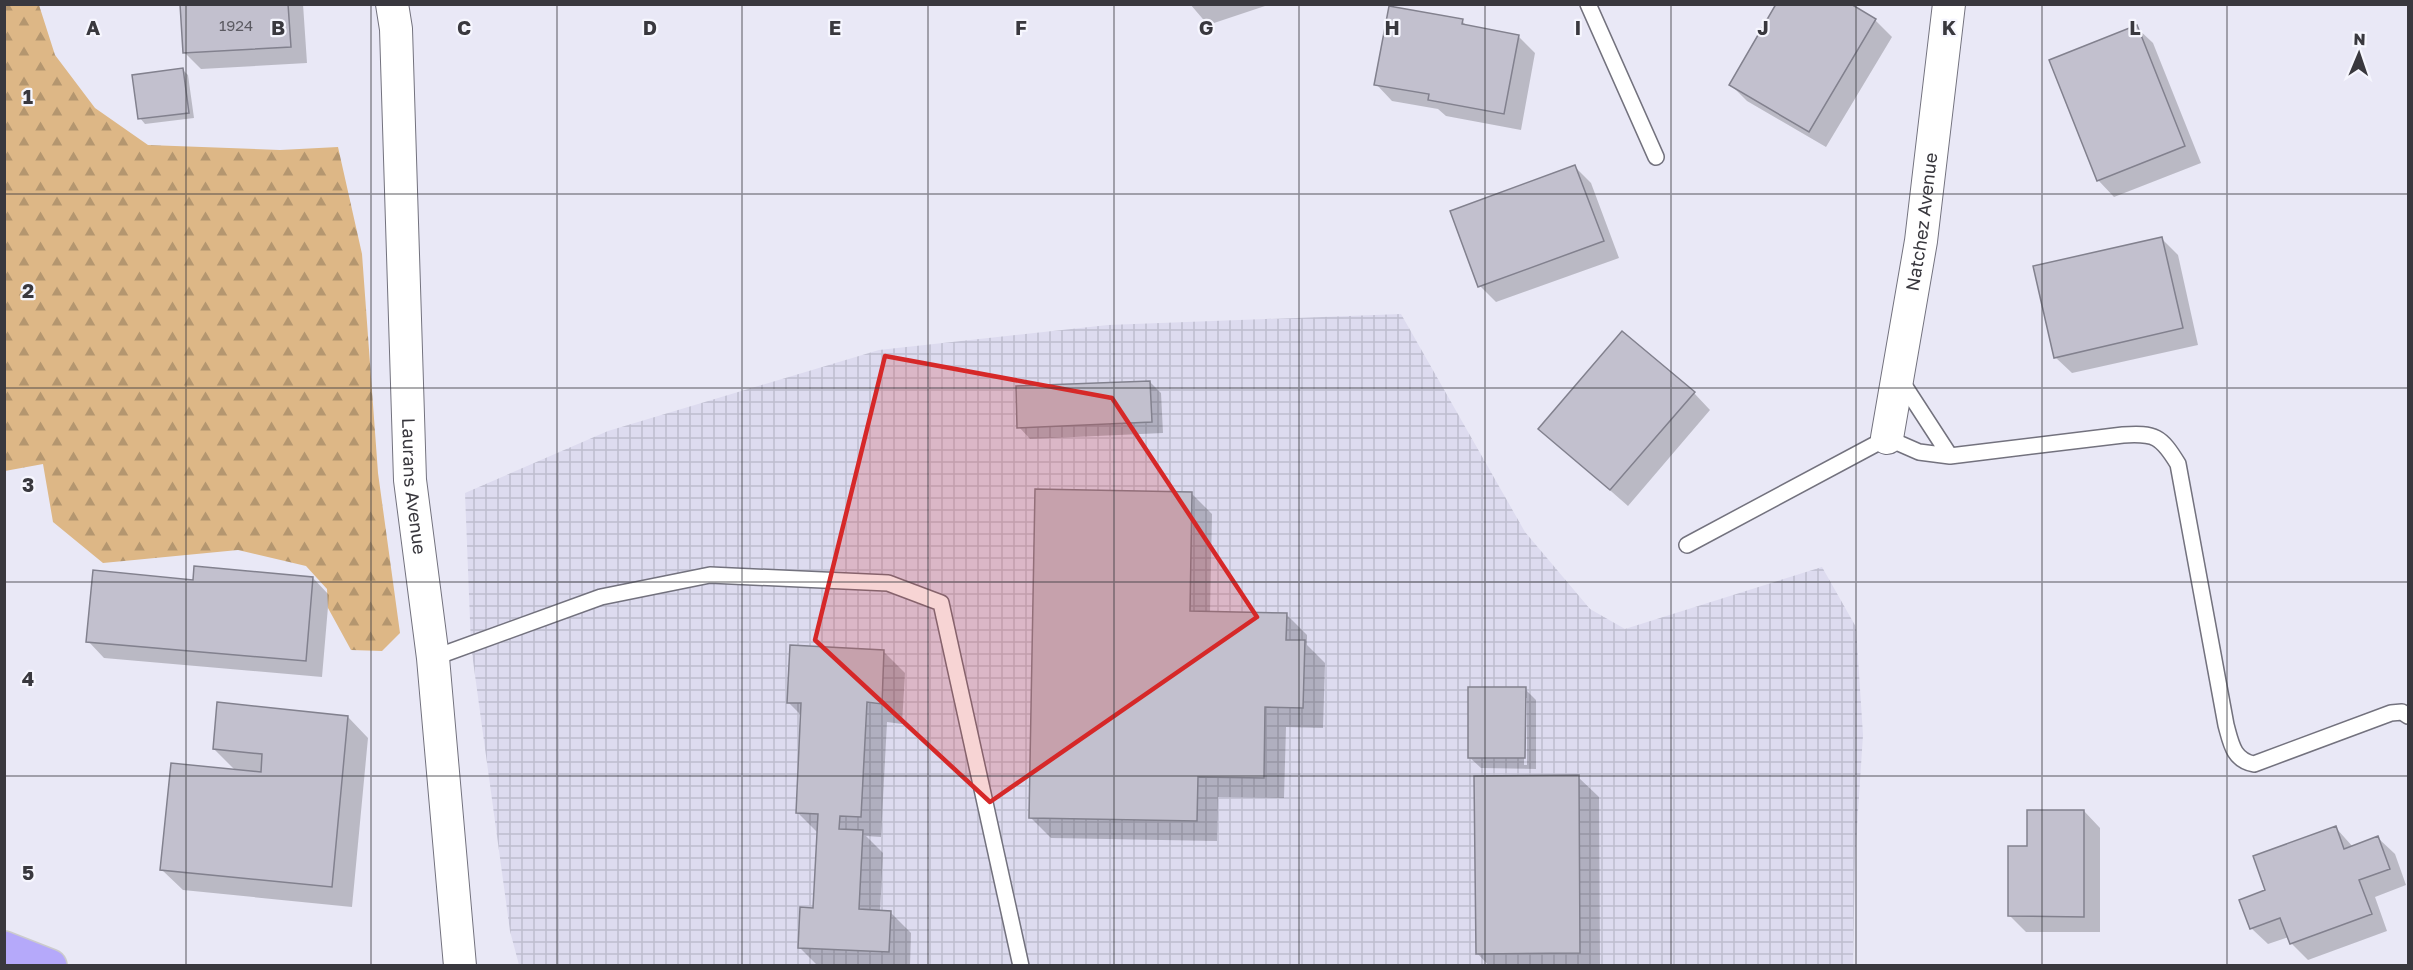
<svg xmlns="http://www.w3.org/2000/svg" width="2413" height="970" font-family="'Golos Text',sans-serif">
<style>
.industrial{fill:url(#industrial-grid)}
.forest{fill:url(#forest-firs)}
.shadow{fill:#0003;fill-rule:evenodd}
.building{fill:#c2c0ce;stroke:#82818e;stroke-width:1.5}
.lines{fill:none;stroke-linecap:round;stroke-linejoin:round}
.lane-casing{stroke:#73727e;stroke-width:18}
.street-casing{stroke:#73727e;stroke-width:34}
.highway-casing{stroke:#cccbcd;stroke-width:36}
.lane{stroke:#fff;stroke-width:15}
.street{stroke:#fff;stroke-width:32}
.highway{stroke:#b5a9fa;stroke-width:33}
.marked{fill:#d62828;fill-opacity:0.2;stroke:#d62828;stroke-width:4.5;stroke-linejoin:round}
.grid{fill:none;stroke:#39383e;stroke-width:1.5;stroke-opacity:0.55}
.labels{text-anchor:middle;stroke-width:4.5;stroke-linejoin:round;paint-order:stroke}
.number-label{font-size:15px;fill:#5b5a62}
.street-label{font-size:18px;fill:#39383e;stroke:#f6f6fe}
.grid-label{font-size:20px;text-anchor:middle;font-weight:bold;fill:#39383e;stroke:#f6f6fe;stroke-width:4.5;stroke-linejoin:round;paint-order:stroke}
</style>
<defs>
<pattern id="industrial-grid" width="8" height="8" patternUnits="userSpaceOnUse" patternTransform="scale(1.5)"><rect width="8" height="8" fill="#dddbef"/><path d="M0 4h8M4 0v8" fill="none" stroke="#bebdce"/></pattern>
<pattern id="forest-firs" width="22" height="20" patternUnits="userSpaceOnUse" patternTransform="scale(1.5)"><rect width="22" height="20" fill="#ddb786"/><path d="M5 1l3.5 6h-7zM16 11l3.5 6h-7z" fill="#b4966f"/></pattern>
</defs>
<rect width="100%" height="100%" fill="#e9e8f6"/>
<path class="industrial" d="M1401,314L1525,532L1590,609L1625,629L1822,567L1856,627L1863,735L1855,858L1853,965H519L510,931L471,646L465,493L608,431L879,350L1108,325Z"/>
<path class="forest" d="M5,4L39,5L55,55L95,108L148,145L280,150L338,147L362,254L378,473L400,633L382,651L351,650L328,608L327,589L306,566L238,550L103,563L53,522L43,464L5,471Z"/>
<path class="shadow" d="M182,4H303L307,63L201,69L184,52Z
M1190,4H1271L1208,25Z
M1875,20L1892,37L1826,147L1747,101L1731,85Z
M1462,21L1468,27L1518,36L1535,53L1521,130L1446,116L1438,109L1392,101L1376,84Z
M2136,27L2153,43L2201,163L2114,197L2098,180Z
M183,70L188,75L194,118L145,124L140,118Z
M1575,167L1591,183L1619,258L1496,302L1480,286Z
M2161,238L2178,255L2198,345L2072,373L2055,357Z
M1150,382L1161,393L1163,433L1030,439L1019,427Z
M1694,393L1710,410L1628,506L1540,429Z
M1191,493L1212,514L1210,613L1286,614L1307,635V645L1325,663L1323,728L1286,727L1284,798L1218,797L1217,841L1051,838L1030,817Z
M313,578L329,595L322,677L104,658L88,641L194,581Z
M884,652L905,673L902,724L887,722L881,837L866,836L883,853L880,912L891,913L911,933L910,966H818L799,947L815,909L818,833L797,812L802,716L788,702Z
M1525,689L1536,700V769L1481,768L1469,757ZM1524,698H1527V765H1524Z
M348,717L368,738L352,907L183,890L162,870L236,771L214,749Z
M1578,777L1599,797L1600,966H1489L1478,954Z
M2084,811L2100,828V932H2026L2010,916L2028,847Z
M2336,828L2353,847L2378,838L2395,854L2406,885L2375,897L2387,931L2308,960L2291,943L2289,937L2268,944L2251,928L2267,891Z"/>
<path class="building" d="M180,4H288L291,47L183,53Z
M1776,4H1851L1876,19L1809,132L1729,85Z
M1389,6L1463,19L1462,24L1519,35L1504,114L1428,100L1429,94L1374,85Z
M2137,25L2185,146L2097,181L2049,60Z
M183,68L189,113L138,119L132,75Z
M1575,165L1604,241L1478,287L1450,211Z
M2162,237L2183,328L2054,358L2033,266Z
M1622,331L1695,392L1610,490L1538,429Z
M1150,381L1152,422L1017,428L1016,386Z
M1035,489L1192,492L1190,611L1287,613L1286,640H1305L1303,708L1265,707L1264,778L1198,777L1197,821L1029,818Z
M194,566L313,577L306,661L86,642L93,570L193,580Z
M790,645L884,650L882,704L867,702L861,817L840,816L839,829L863,830L859,909L891,911L889,952L798,948L800,907L813,908L818,814L796,813L801,703H787Z
M1468,687H1526L1525,758H1468Z
M217,702L348,716L332,887L160,870L171,763L261,772L262,754L213,749Z
M1579,775L1580,953L1476,954L1474,776Z
M2027,810H2084V917L2008,916V846H2027Z
M2336,826L2344,849L2378,836L2390,869L2359,880L2372,914L2290,944L2280,918L2250,929L2239,900L2265,890L2253,856Z"/>
<g class="lines">
<defs>
<path id="lane" d="M1588,4L1656,157
M1900,379L1950,456
M1687,545L1887,438L1919,452L1950,456L2123,435C2155,433 2161,436 2178,464L2226,725C2231,743 2233,760 2254,764L2391,713L2402,712L2408,716
M433,658L601,597L710,575L888,583L941,603L1021,966"/>
<g id="street">
<path id="s1" d="M392,4L396,29L410,480L433,658L460,966"/>
<path id="s2" d="M1887,438L1921,241L1949,4"/>
</g>
<path id="highway" d="M4,948L50,966"/>
</defs>
<use href="#lane" class="lane-casing"/>
<use href="#street" class="street-casing"/>
<use href="#highway" class="highway-casing"/>
<use href="#lane" class="lane"/>
<use href="#street" class="street"/>
<use href="#highway" class="highway"/>
</g>
<path class="marked" d="M885,356L1112,398L1257,617L990,802L815,640Z"/>
<path class="grid" d="M186,4V966M371,4V966M557,4V966M742,4V966M928,4V966M1114,4V966M1299,4V966M1485,4V966M1671,4V966M1856,4V966M2042,4V966M2227,4V966M4,194H2408M4,388H2408M4,582H2408M4,776H2408"/>
<g class="labels">
<g class="number-label">
<text x="236" y="31">1924</text>
</g>
<g class="street-label">
<text dy="6" stroke="none"><textPath href="#s2" startOffset="219">Natchez Avenue</textPath></text>
<text dy="6" stroke="none"><textPath href="#s1" startOffset="483">Laurans Avenue</textPath></text>
</g>
</g>
<g class="grid-label">
<text x="93" y="35">A</text>
<text x="278" y="35">B</text>
<text x="464" y="35">C</text>
<text x="650" y="35">D</text>
<text x="835" y="35">E</text>
<text x="1021" y="35">F</text>
<text x="1206" y="35">G</text>
<text x="1392" y="35">H</text>
<text x="1578" y="35">I</text>
<text x="1763" y="35">J</text>
<text x="1949" y="35">K</text>
<text x="2135" y="35">L</text>
<text x="28" y="104">1</text>
<text x="28" y="298">2</text>
<text x="28" y="492">3</text>
<text x="28" y="686">4</text>
<text x="28" y="880">5</text>
</g>
<rect width="2413" height="970" fill="none" stroke="#39383e" stroke-width="12"/>
<g transform="translate(2359 54) rotate(2)" stroke="#f6f6fe" stroke-width="4.5" paint-order="stroke">
<path d="M0-4.5L10 22L0 15L-10 22Z" fill="#39383e"/>
<text y="-9" font-size="16" font-weight="bold" text-anchor="middle" fill="#39383e">N</text>
</g>
</svg>
